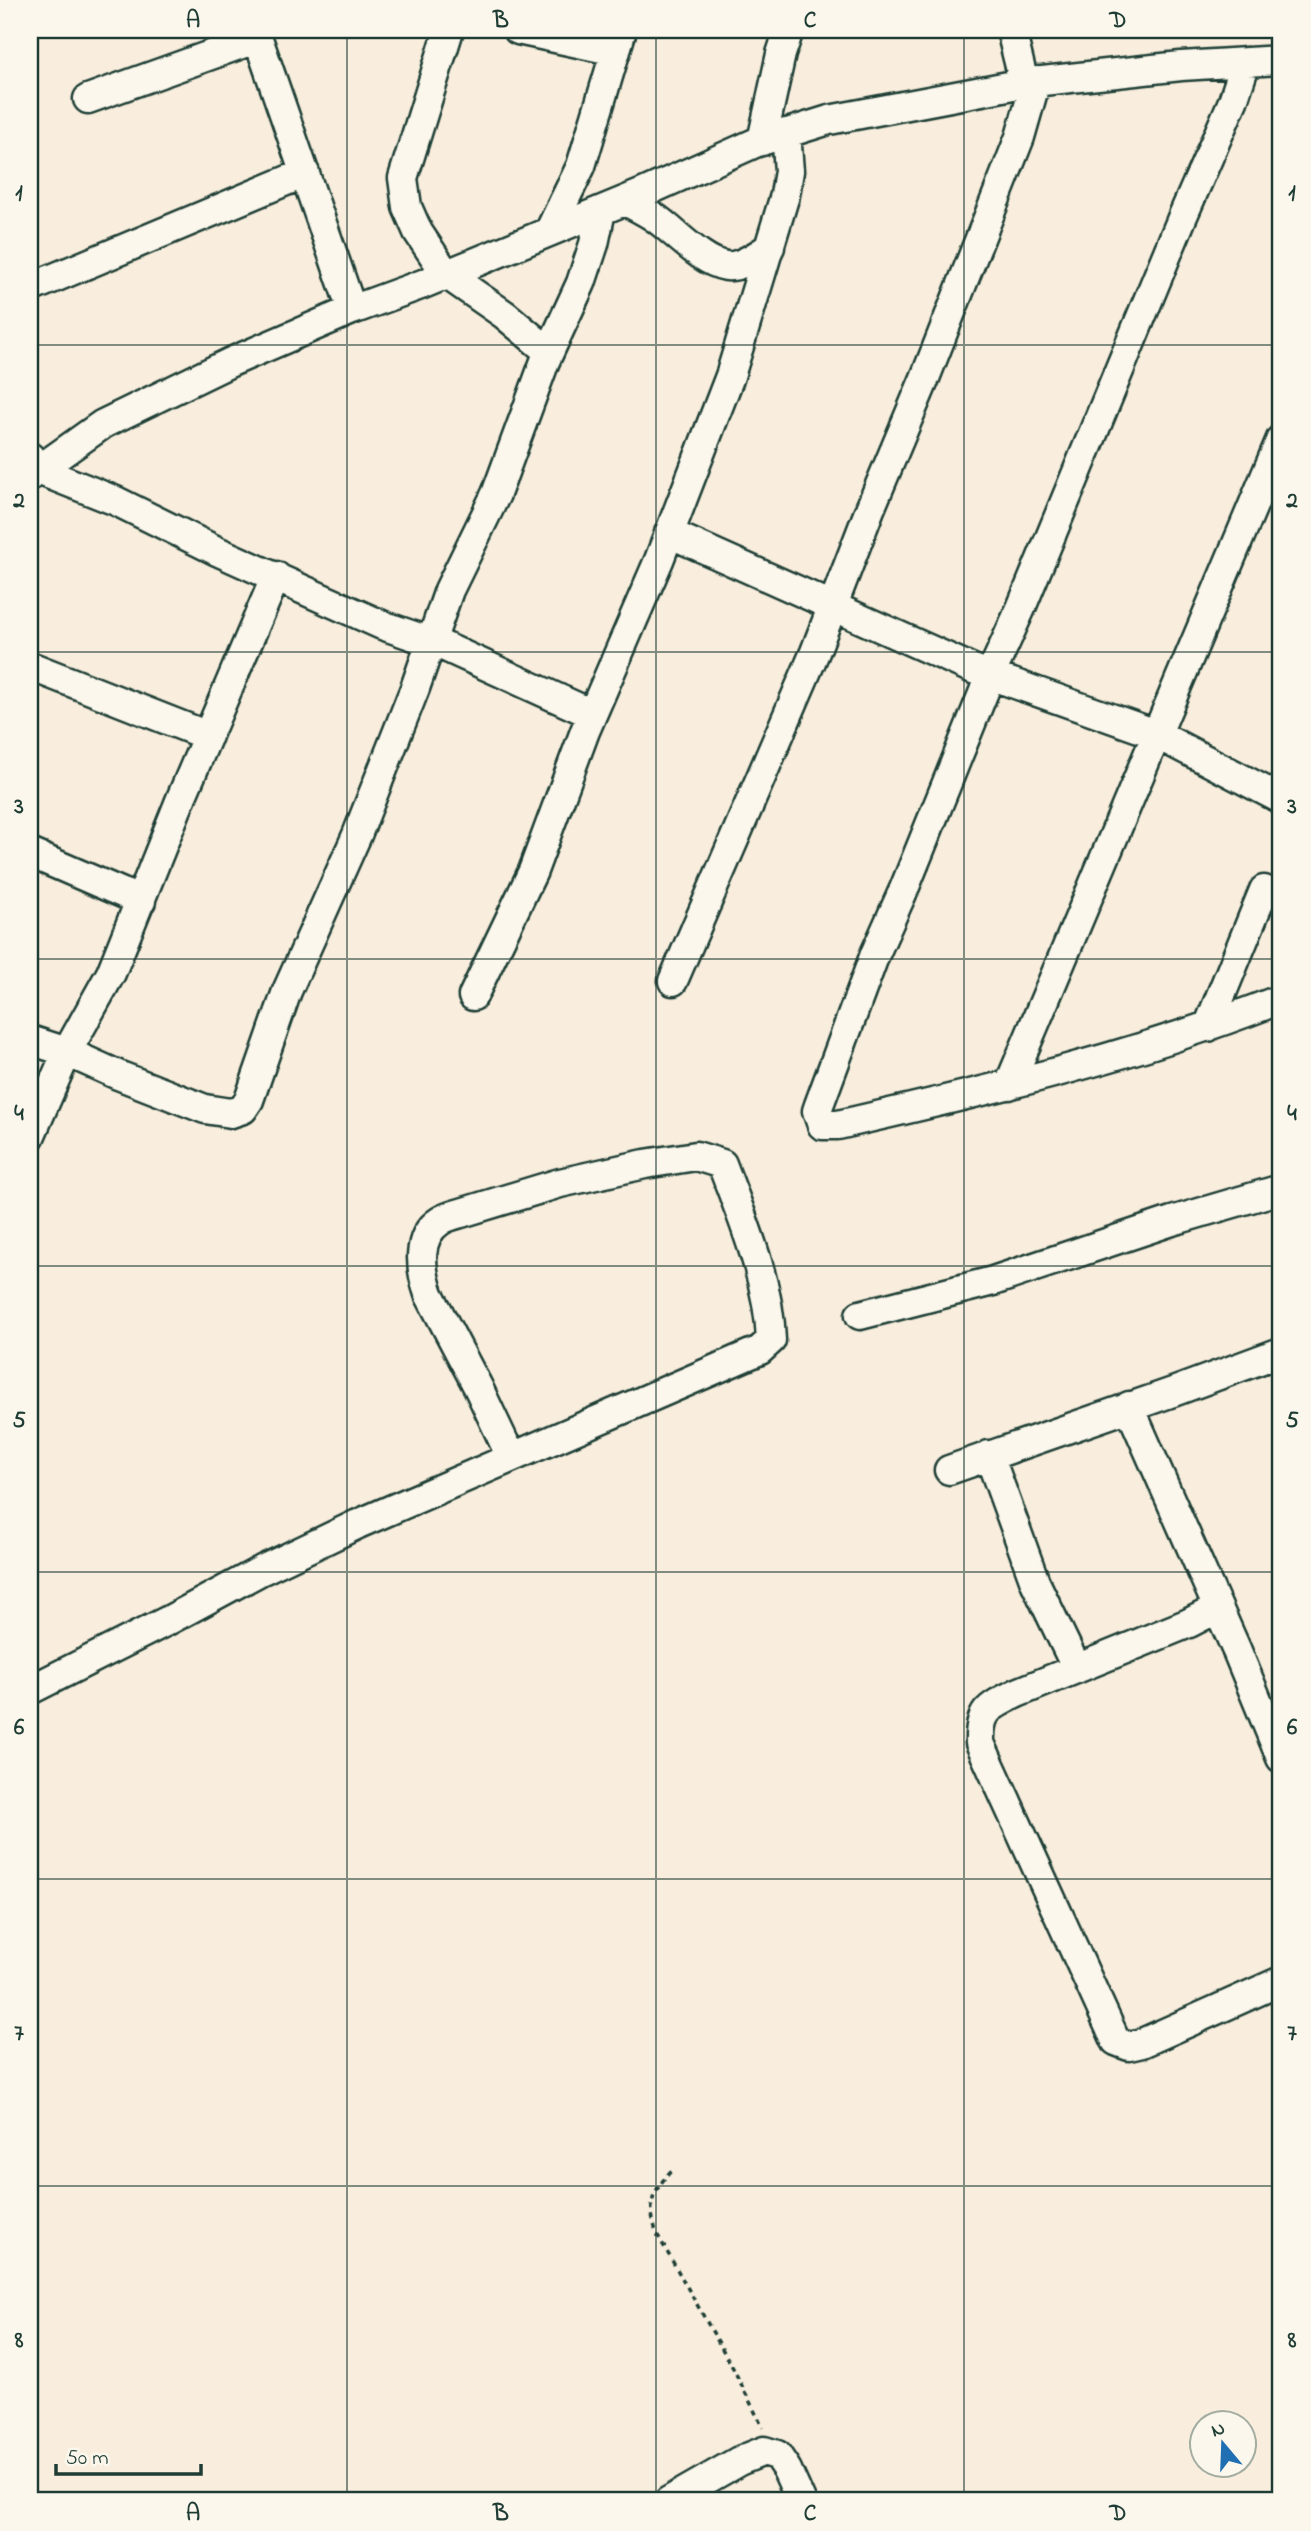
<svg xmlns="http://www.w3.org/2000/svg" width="1311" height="2531" font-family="'Indie Flower',sans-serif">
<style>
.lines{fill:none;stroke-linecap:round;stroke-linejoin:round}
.minor-casing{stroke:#1f3d34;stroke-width:33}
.path{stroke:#1f3d34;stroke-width:3.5;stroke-dasharray:5 5;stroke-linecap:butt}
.minor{stroke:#fbf7ec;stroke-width:28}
.grid{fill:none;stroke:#1f3d34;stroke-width:2;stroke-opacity:0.55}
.neatline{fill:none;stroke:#1f3d34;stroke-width:2.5}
.grid-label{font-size:23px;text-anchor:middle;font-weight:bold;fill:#1f3d34}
</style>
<rect width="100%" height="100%" fill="#f9eedd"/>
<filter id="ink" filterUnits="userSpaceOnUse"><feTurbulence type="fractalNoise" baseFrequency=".0143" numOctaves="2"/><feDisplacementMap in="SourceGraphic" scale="14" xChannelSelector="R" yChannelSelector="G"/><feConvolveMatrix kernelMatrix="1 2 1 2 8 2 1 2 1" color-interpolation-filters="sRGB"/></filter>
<g filter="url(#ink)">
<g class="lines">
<defs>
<path id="minor" d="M255,30L352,310
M449,30L403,178L407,207L418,232L446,274L505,315L549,352
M518,30L616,51
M1011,30L1024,83
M1246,62L1233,101L1182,218L1021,608L991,674L904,889L875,954L819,1105L817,1111L822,1125H838C988,1091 1137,1056 1281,999
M88,99L258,38
M762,141L781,54L789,30
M625,201C635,206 645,211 654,217C675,231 701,262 726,266C740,268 758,255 770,247
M549,232L581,166L622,30
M30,288L305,173
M30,457L38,470L116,501L217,551L382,625L443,646L592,714
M30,476L103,424L231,362L352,310L423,284L641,194L755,143L829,120L1024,83L1181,66L1281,60
M669,533L973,669L1156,734L1281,799
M30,666L208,736
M30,853L141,901
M673,981L815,652L870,509L925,378L1020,137L1036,81
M473,996L533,871L585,731L659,560L730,376L785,195L789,171L786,133
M1208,1027L1264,890
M30,1040L67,1052L118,1075L205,1109L231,1113L243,1109L249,1100L287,991L357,835L415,688L449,590L496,494L545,361L581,283L594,244L601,211
M1009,1085L1281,439
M30,1137L67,1052L111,973L182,796L276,576
M860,1315L993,1281L1172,1221L1281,1189
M1129,1406L1237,1651L1281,1758
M989,1455L1035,1582L1077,1669
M949,1470L1173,1392L1281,1352
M1218,1608L1189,1623L1017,1693C989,1707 979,1710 980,1743L1116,2041L1129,2046L1142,2043L1281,1981
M30,1690L171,1619L262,1570L358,1524L760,1350L771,1340C769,1280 743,1220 722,1164L696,1156L645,1164L560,1183L461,1213C454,1215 446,1217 440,1221C415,1237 421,1271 429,1294L478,1387L511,1457
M669,2501L739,2461L764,2451L777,2455L787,2470L801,2501"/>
</defs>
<use href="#minor" class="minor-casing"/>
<path class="path" d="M671,2171C651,2194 647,2204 657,2234L733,2368L763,2428"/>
<use href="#minor" class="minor"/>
</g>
</g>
<path class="grid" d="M347,30V2501M656,30V2501M964,30V2501M30,345H1281M30,652H1281M30,959H1281M30,1266H1281M30,1572H1281M30,1879H1281M30,2186H1281"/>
<rect width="1311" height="2531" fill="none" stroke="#fbf7ec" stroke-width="77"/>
<g transform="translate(1223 2444) rotate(341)"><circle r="33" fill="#fbf7ec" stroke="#a3ada2" stroke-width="2"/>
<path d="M0-5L12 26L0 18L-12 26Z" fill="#1f6fb2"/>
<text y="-10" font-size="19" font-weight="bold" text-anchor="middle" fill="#1f3d34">N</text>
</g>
<path d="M56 2464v10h145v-10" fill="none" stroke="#1f3d34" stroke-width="3.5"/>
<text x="66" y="2464" font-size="21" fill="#1f3d34" stroke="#fbf7ec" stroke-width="5" paint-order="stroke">50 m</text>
<rect x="38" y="38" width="1234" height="2454" class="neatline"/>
<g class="grid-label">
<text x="193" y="27">A</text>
<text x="501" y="27">B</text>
<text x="810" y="27">C</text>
<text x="1118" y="27">D</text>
<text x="19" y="200">1</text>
<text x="1292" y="200">1</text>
<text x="19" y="507">2</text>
<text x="1292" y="507">2</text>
<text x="19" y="813">3</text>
<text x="1292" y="813">3</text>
<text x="19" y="1120">4</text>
<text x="1292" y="1120">4</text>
<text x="19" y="1427">5</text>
<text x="1292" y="1427">5</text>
<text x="19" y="1734">6</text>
<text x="1292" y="1734">6</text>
<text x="19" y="2040">7</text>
<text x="1292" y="2040">7</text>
<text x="19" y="2347">8</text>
<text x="1292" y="2347">8</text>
<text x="193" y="2520">A</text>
<text x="501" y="2520">B</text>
<text x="810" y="2520">C</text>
<text x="1118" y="2520">D</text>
</g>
</svg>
